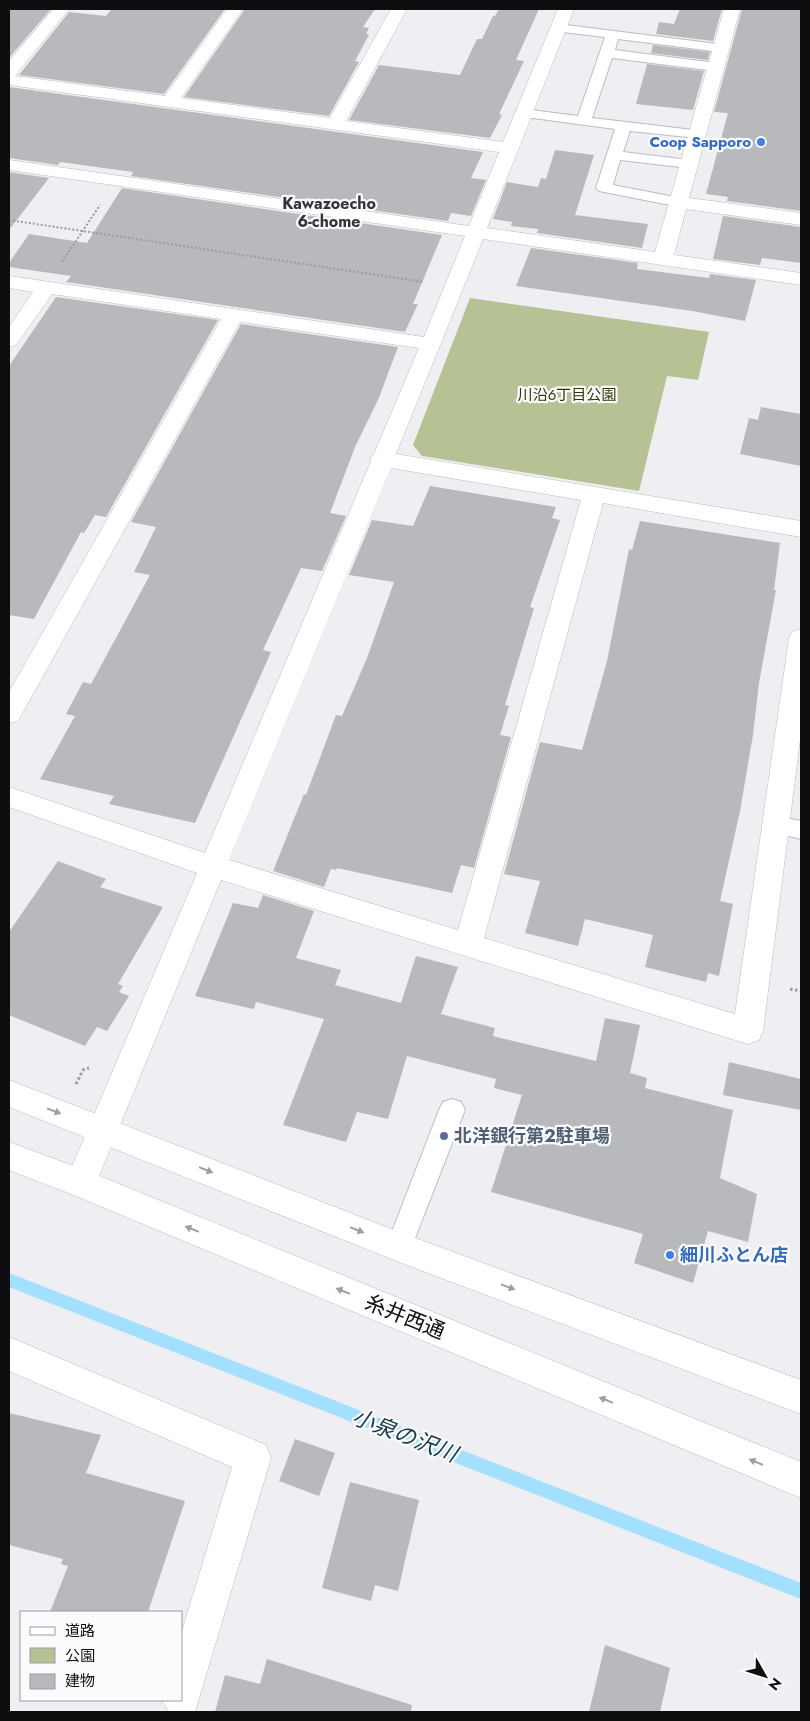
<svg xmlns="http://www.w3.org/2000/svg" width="810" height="1721" font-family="Jost,'Noto Sans JP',sans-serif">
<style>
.green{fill:#b6c294}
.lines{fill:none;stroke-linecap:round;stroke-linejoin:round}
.stream{fill:#a2e0fe;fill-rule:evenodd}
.building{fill:#b8b9bd}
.lane-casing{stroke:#bcbcc1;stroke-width:2}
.street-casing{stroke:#bcbcc1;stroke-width:1}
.secondary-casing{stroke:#bcbcc1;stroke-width:1}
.path-far1{stroke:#9c9ca0;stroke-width:2;stroke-dasharray:2 2;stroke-linecap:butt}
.path{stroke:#9c9ca0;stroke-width:3;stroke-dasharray:2.5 2.5;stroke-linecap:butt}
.lane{fill:#fff;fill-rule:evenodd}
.street{fill:#fff;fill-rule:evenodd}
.secondary{fill:#fff;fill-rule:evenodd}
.oneway{fill:#9f9f9f}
.shop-dot{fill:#3f7fe0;stroke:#fbfbfe;stroke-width:2}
.service-dot{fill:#5c6f8a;stroke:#fbfbfe;stroke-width:2}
.labels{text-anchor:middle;stroke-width:4.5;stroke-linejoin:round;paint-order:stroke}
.far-shop-label{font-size:15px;font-weight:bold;fill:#366cbe;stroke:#fbfbfe;text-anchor:end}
.far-park-label{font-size:15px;fill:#2e3700;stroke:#fbfbfe}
.far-neighbourhood-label{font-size:16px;font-weight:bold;fill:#343538;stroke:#fbfbfe}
.service-label{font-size:18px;font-weight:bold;fill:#4e5e75;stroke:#fbfbfe;text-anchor:start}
.shop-label{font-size:18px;font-weight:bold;fill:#366cbe;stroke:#fbfbfe;text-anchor:start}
.near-street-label{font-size:21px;fill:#0e0e10;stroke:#fbfbfe}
.near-water-label{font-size:22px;font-style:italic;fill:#173a4a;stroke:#fbfbfe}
</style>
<rect width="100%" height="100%" fill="#eeeef3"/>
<path class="green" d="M470,298L709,332L698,380L667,376L639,491L422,456L413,445Z"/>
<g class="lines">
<path class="stream" d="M9,1273L801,1583V1599L9,1287Z"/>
</g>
<path class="building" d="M9,9L50,10L9,58Z
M112,9H225L164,94L19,75L69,12L106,16Z
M245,9H375L363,27L369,28L366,34L369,35L355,61L359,62L329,116L184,97Z
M499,9H539L516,60L524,61L499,114L502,115L490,138L349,120L379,65L460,75L477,39H482L493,16H495Z
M680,9H722L713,41L656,34L659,22L674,24Z
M742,9H801V211L727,201L728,197L706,194L728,113L714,112Z
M653,45L710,52L708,60L651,53Z
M647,64L704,71L693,110L636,104Z
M9,87L483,152L471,178L486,180L471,216L451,213L448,221L131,176L133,172L60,162L58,165L9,158Z
M555,150L594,155L575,215L648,224L642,248L537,233L538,229L511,226L512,222L493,219L507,182L538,187L541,178L546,179Z
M9,172L49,178L9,230Z
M122,188L442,235L413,304H418L405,332L66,282L71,276L9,267V263L29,234L87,243Z
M723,216L801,227V263L762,258L760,265L713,259Z
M531,248L638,263L637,269L709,278L710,274L756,280L745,321L692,311L516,286Z
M56,297L218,320L106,517L95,515L84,533L81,532L34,619L9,615V366Z
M241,324L398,347L378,400L355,447L330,513L346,516L322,571L301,568L263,650L271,652L195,823L109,804L114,796L40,779L75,716L66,714L83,682L91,684L150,575L134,572L156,527L131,522Z
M761,407L801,414V466L740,454L749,418L758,420Z
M430,486L556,507L552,518L560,520L530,607L534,608L505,705L509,706L500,735L511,737L474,868L461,865L452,893L337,868L336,870L331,869L324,887L273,871L304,794L306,795L336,715L342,716L367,658L394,582L349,575L372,520L413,526Z
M640,521L780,543L774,590H776L759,683L753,735L740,811L720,901L733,904L719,976L708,973L706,982L645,967L653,935L585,919L578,946L525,933L540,881L504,874L540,742L582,750L607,661L629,549L632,550Z
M58,861L106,879L100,887L163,907L118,984L123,986L119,992L129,996L107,1031L97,1027L85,1046L9,1015V932Z
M263,895L314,911L296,958L341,970L335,985L401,1003L416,956L458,967L441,1014L495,1028L493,1036L596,1061L605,1018L640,1025L630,1073L647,1078L645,1088L733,1110L720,1178L757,1194L748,1242L708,1231L693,1283L634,1263L643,1234L491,1192L522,1095L494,1088L496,1079L407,1056L388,1119L357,1112L346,1142L283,1125L324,1019L256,1002L254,1009L195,996L233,903L258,908Z
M729,1062L801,1079V1110L723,1095Z
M9,1413L101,1435L86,1473L185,1501L148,1612H50L68,1566L61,1564L63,1559L9,1545Z
M295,1439L335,1453L319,1496L279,1481Z
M350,1482L419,1500L398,1591L375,1585L371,1601L322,1588Z
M605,1645L670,1668L660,1712H589Z
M267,1659L412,1705L411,1712H215L225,1675L260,1684Z"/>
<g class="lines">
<defs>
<path id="lane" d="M558,24L726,45L728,48L721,52L618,39L615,50L716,63L723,67L716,71L612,58L592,118L702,131L704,134L702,137L697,138L630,131L623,152L689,160L696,164L689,168L620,160L613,185L685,199L688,202L685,205L680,207L599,191L596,188L615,129L518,116L516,113L518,110L523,109L578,116L605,37L553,31L551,28L553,25Z
M776,816L801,821V839L768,831L765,825L768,819Z
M452,1099L461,1102L465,1110L408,1256L399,1260L390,1256L386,1247L439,1110L443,1102Z"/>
<path id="street" d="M53,9H69L15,76L165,96L227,9H243L181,98L330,118L391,9H407L346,121L503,142L558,9H574L487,228L655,252L724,9H740L689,198L801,213V225L686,209L674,255L801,273V285L483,239L396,454L801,521V537L603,503L484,938L735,1014L789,638L792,632L801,629V732L763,1031L759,1040L748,1044L221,880L92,1193L81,1198L70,1193L65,1183L197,873L9,807V787L205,853L371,461L370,459L374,454L419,348L240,322L18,721L9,723V692L221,319L52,294L16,345L9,347V327L33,292L9,288V276L424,337L465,236L9,170V160L469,226L499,152L9,85V61ZM391,468L581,500L458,930L229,860Z
M9,1337L266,1445L271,1458L195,1712H169L162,1700H181V1634L232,1467L9,1371Z"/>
<path id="secondary" d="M9,1080L399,1232L801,1380V1414L399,1262L9,1107Z
M9,1142L92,1173L801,1462V1498L71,1194L9,1170Z"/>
</defs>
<use href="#lane" class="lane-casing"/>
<use href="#street" class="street-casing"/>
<use href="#secondary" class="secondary-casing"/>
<path class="path-far1" d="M9,220L424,282
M62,262L100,205"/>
<path class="path" d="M790,989L801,991
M76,1084L83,1070L89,1068"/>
<use href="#lane" class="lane"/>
<use href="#street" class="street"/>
<use href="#secondary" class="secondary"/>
</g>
<defs><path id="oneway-solid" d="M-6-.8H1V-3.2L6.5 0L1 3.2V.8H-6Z" transform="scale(1.25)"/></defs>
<g class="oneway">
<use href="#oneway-solid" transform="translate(54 1111) rotate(21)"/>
<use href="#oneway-solid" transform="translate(206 1170) rotate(22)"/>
<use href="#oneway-solid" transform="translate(192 1229) rotate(-158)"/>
<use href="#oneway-solid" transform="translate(357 1230) rotate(22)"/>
<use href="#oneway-solid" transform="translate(508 1287) rotate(20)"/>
<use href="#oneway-solid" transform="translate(343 1291) rotate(-158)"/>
<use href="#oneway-solid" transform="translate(606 1400) rotate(-158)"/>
<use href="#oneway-solid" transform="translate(756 1462) rotate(-158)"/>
</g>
<g class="shop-dot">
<circle cx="761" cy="142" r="5"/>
<circle cx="670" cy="1255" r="5"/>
</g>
<circle class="service-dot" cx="444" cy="1136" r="5"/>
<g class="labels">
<g class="far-shop-label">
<text x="751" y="147">Coop Sapporo</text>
</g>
<g class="far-park-label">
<text x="567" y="400">川沿6丁目公園</text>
</g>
<g class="far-neighbourhood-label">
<text x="329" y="209">Kawazoecho<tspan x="329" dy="18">6-chome</tspan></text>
</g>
<g class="service-label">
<text x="454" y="1142">北洋銀行第2駐車場</text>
</g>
<g class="shop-label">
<text x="680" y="1261">細川ふとん店</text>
</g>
<g class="near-street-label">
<text transform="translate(405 1317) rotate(22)" y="7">糸井西通</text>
</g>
<g class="near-water-label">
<text transform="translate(405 1435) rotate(21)" y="8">小泉の沢川</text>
</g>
</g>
<rect width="810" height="1721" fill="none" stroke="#0e0e10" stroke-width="20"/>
<rect x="20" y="1611" width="162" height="90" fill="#fbfbfe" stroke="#9c9c9f"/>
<rect x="30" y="1627" width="25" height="8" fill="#ffffff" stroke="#9c9c9f"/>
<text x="65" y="1636" font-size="15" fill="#0e0e10">道路</text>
<rect x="30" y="1648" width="25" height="15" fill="#b6c294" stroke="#9c9c9f"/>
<text x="65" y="1661" font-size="15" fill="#0e0e10">公園</text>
<rect x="30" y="1674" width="25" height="15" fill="#b8b9bd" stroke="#9c9c9f"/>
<text x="65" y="1686" font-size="15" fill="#0e0e10">建物</text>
<g transform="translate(765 1676) rotate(129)" stroke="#fbfbfe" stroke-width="4" paint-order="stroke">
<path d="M0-4L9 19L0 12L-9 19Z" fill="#0e0e10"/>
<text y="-8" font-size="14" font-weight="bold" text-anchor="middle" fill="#0e0e10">N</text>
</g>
</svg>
